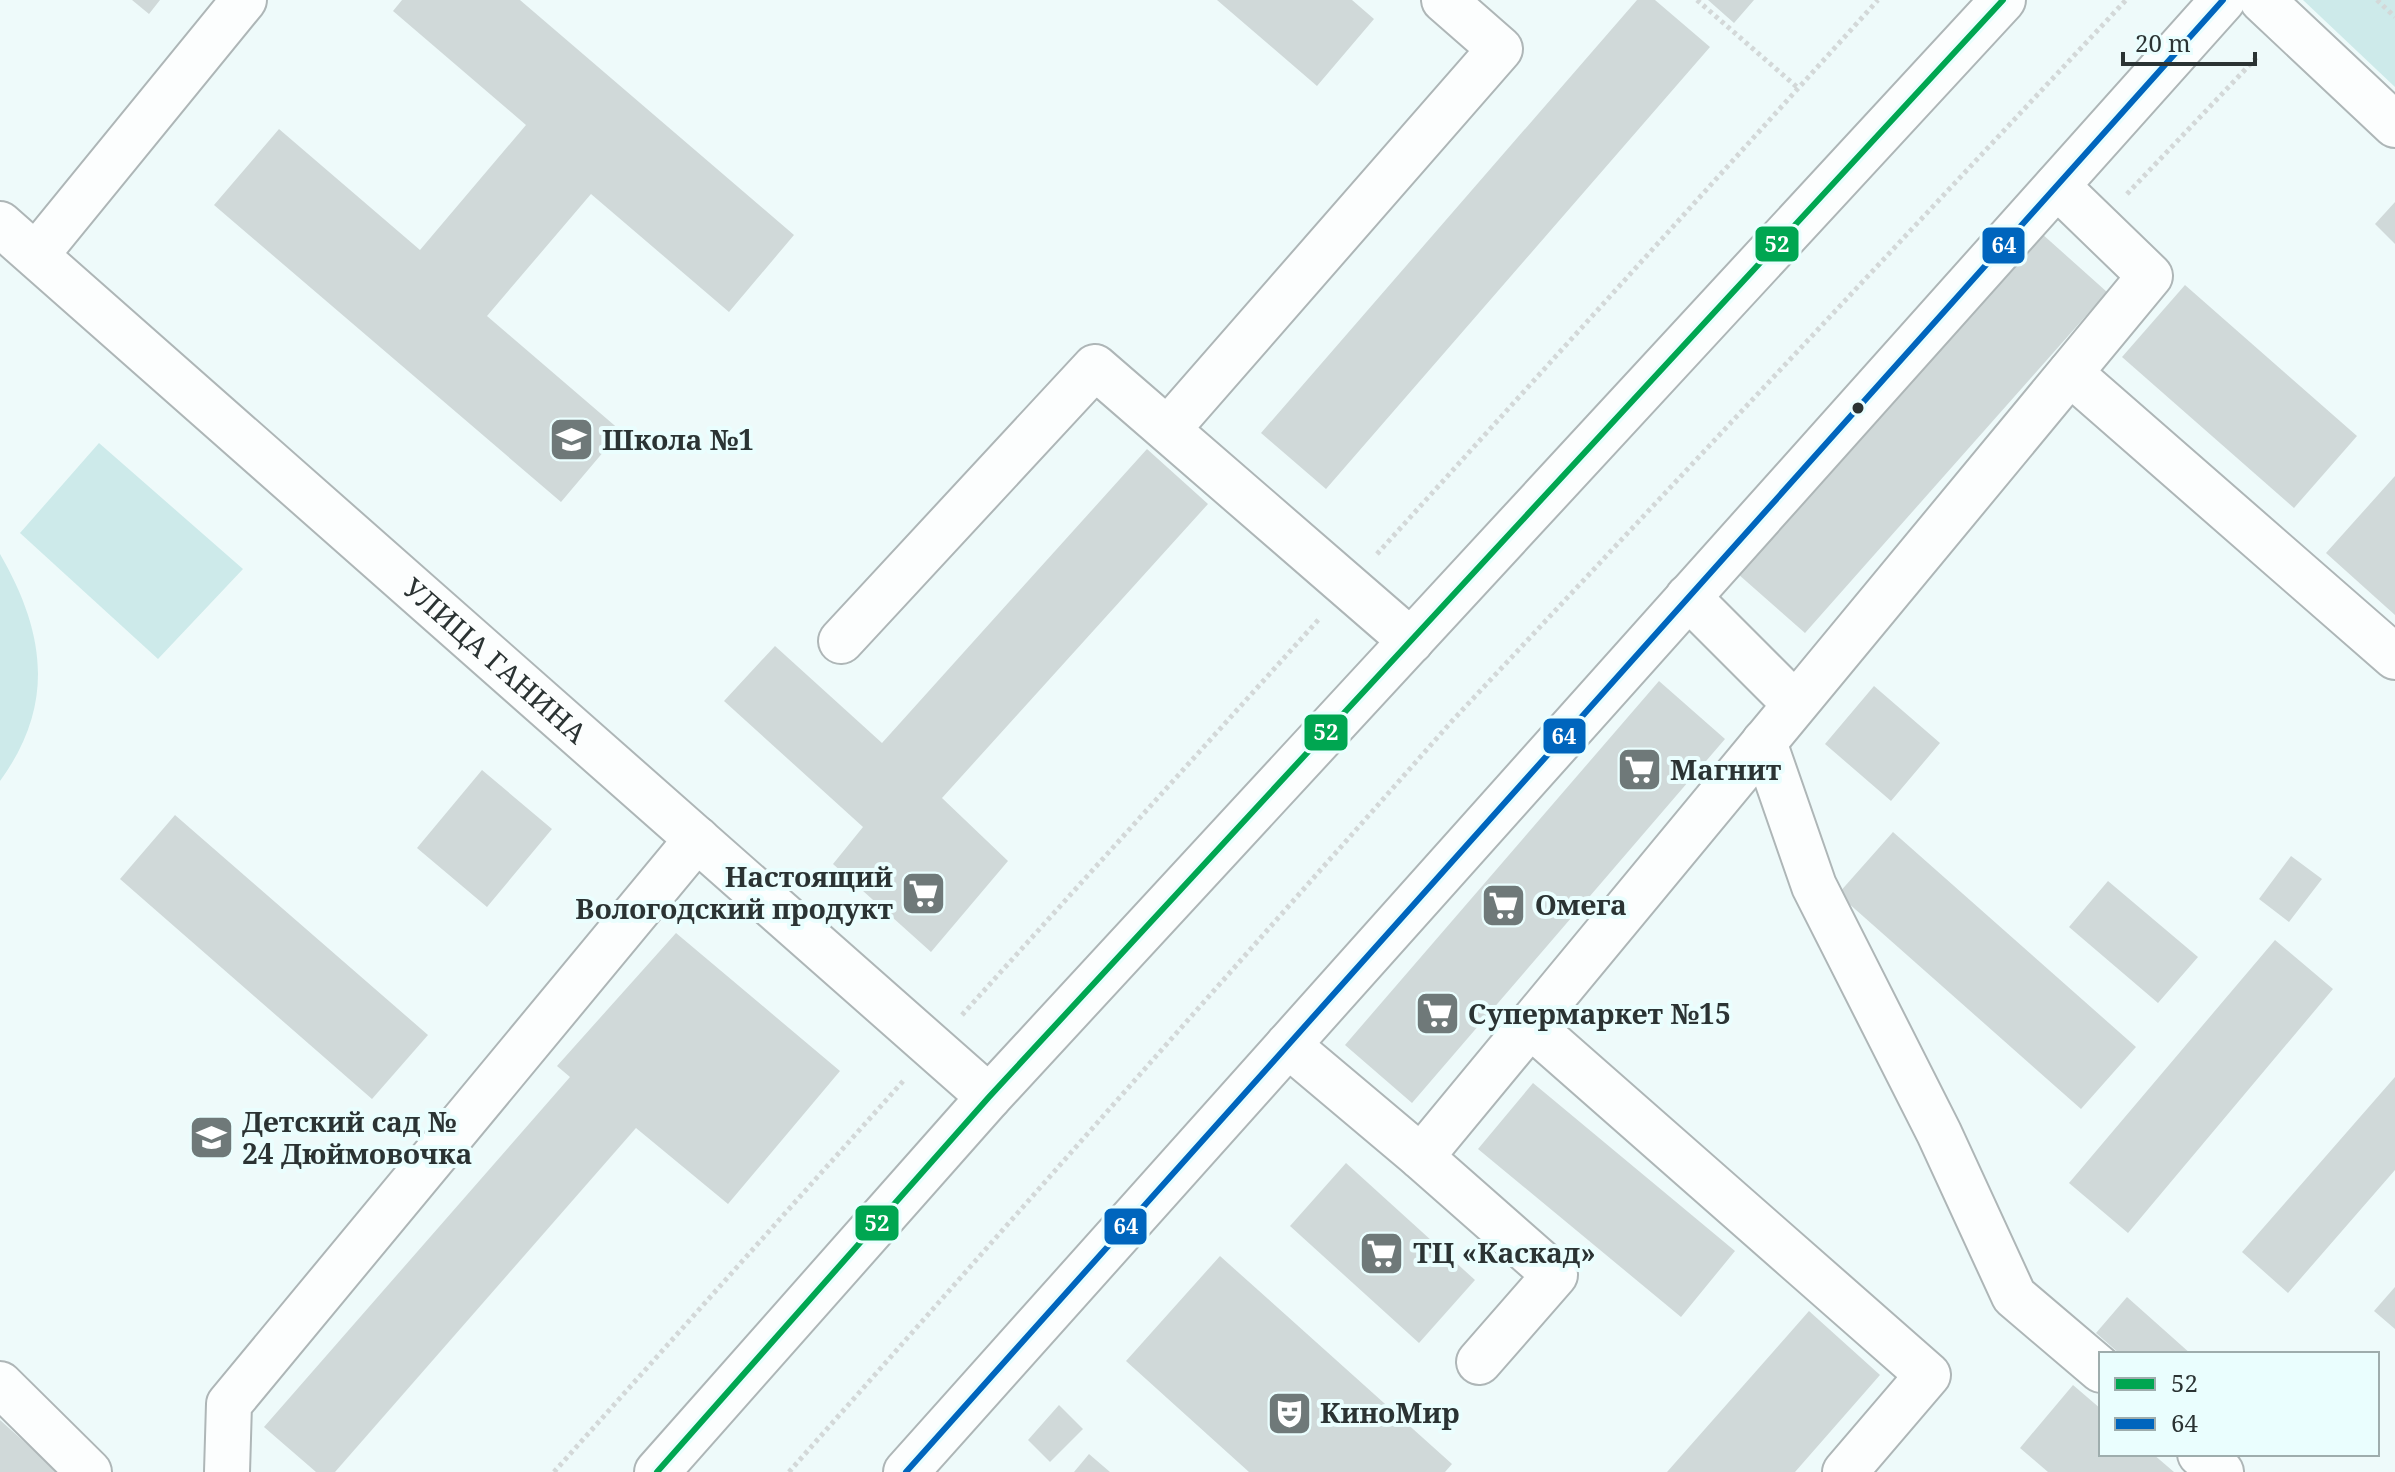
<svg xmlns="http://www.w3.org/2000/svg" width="2395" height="1472" font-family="'Noto Serif',serif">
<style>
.green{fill:#cdeaea}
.building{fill:#d0d9d9}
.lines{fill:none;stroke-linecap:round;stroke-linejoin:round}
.minor-casing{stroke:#aeb6b7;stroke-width:48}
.major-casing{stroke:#aeb6b7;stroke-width:48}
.path{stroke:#d3d8d8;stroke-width:5;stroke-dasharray:4 4;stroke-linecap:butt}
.minor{stroke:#fcfefe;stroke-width:44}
.major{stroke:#fcfefe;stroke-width:44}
.bus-1-casing{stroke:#eafefe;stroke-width:12}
.bus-2-casing{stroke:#eafefe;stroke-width:12}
.bus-1{stroke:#00a651;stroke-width:6}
.bus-2{stroke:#0065bd;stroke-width:6}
.bus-dot{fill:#2b3333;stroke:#eafefe;stroke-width:3}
.labels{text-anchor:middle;stroke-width:8;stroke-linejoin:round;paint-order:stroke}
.poi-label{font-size:28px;font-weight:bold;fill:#2b3333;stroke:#eafefe;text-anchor:start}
.street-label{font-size:28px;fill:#2b3333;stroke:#eafefe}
.line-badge{stroke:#eafefe;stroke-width:3}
.badge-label{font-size:22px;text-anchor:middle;font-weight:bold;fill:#fff}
</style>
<rect width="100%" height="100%" fill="#eefafa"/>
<path class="green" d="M2303,0H2395V87Z
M99,443L243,569L158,659L20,533Z
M0,554C45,632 56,704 0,781Z"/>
<path class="building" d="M132,0H160L149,14Z
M402,0H520L794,235L729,312L591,194L487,316L621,431L561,502L214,205L279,129L420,250L526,125L393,11Z
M1217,0H1352L1374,19L1317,86Z
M1637,0H1655L1710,47L1326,489L1261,433Z
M1708,0H1754L1734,23Z
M2395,202V244L2375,224Z
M2041,233L2107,292L1805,633L1738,574Z
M2185,285L2357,436L2294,508L2122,357Z
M1147,449L1208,504L942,798L1008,861L931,952L833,864L863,827L724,701L775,646L882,743Z
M2395,476V615L2326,553Z
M1659,681L1725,739L1412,1103L1345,1045Z
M1874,686L1940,743L1891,801L1825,744Z
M482,770L552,829L487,907L417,848Z
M175,815L428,1035L372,1099L120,879Z
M1893,832L2136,1047L2081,1109L1838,894Z
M2291,856L2322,879L2289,922L2259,899Z
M2108,881L2198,957L2158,1003L2069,927Z
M676,933L840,1071L728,1204L636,1128L335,1472H316L264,1427L570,1077L557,1066Z
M2275,940L2333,989L2128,1233L2069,1183Z
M2395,1077V1170L2288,1293L2242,1252Z
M1533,1083L1735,1251L1681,1317L1478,1149Z
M1346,1163L1475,1280L1419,1343L1290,1226Z
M1220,1256L1452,1464L1445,1472H1249L1126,1361Z
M2395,1287V1329L2374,1311Z
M2127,1297L2191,1354H2120L2096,1333Z
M1809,1311L1880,1375L1795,1472H1667Z
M2073,1385L2101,1409V1454H2153L2174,1472H2048L2020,1448Z
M1059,1405L1083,1429L1050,1462L1028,1440Z
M0,1420L58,1472H0Z
M1089,1454L1110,1472H1074Z"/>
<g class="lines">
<defs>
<g id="minor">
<path d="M2262,0L2395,125"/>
<path id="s1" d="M0,224L989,1097"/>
<path d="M36,255L244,0"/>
<path d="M2070,373L2395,657"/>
<path d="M1168,429L1500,49L1444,0"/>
<path d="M1688,597L1795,704"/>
<path d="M841,641L1095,367L1411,641"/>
<path d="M1764,742L1814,886L1939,1133L2014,1296L2101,1370"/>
<path d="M1530,1025L1928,1375L1845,1472"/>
<path d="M1288,1045L1421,1157L2150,276L2057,186"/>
<path d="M1421,1157L1555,1275L1479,1362"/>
<path d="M0,1384L89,1472"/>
<path d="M2200,1454L2221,1472"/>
<path d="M227,1472L229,1404L697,839"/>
<path d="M906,1472L2223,0"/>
</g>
<path id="major" d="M657,1472L989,1097L2003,0"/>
</defs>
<use href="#minor" class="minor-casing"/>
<use href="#major" class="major-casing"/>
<path class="path" d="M1697,0L1798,88
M2377,0L2395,17
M2127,194L2258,56
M1377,554L1878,0
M962,1015L1320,618
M554,1472L905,1079
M789,1472L1452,721L2126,0"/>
<use href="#minor" class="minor"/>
<use href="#major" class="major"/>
<defs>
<path id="bus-1" d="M657,1472L989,1097L2003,0"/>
<path id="bus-2" d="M906,1472L2223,0"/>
</defs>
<use href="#bus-1" class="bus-1-casing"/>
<use href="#bus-2" class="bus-2-casing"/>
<use href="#bus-1" class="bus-1"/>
<use href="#bus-2" class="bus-2"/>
</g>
<defs>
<symbol id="school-square" viewBox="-11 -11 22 22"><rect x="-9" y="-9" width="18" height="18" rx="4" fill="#6f7979" stroke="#eafefe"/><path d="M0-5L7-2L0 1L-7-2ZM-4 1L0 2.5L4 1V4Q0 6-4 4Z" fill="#fff"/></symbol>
<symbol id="supermarket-square" viewBox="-11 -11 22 22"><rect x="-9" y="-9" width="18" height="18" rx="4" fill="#6f7979" stroke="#eafefe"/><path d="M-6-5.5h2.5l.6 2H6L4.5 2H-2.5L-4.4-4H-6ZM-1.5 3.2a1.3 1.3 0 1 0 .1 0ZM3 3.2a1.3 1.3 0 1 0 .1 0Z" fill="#fff"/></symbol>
<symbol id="theatre-square" viewBox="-11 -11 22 22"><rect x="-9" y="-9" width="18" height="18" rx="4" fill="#6f7979" stroke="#eafefe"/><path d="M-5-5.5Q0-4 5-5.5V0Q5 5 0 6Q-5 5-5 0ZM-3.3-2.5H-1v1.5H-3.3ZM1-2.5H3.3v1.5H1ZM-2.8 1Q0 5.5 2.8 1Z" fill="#fff"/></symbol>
</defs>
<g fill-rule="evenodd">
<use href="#school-square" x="546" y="414" width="51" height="51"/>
<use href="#supermarket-square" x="1614" y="744" width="51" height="51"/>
<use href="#supermarket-square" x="898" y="868" width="51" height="51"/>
<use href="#supermarket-square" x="1478" y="880" width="51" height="51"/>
<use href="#supermarket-square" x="1412" y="988" width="51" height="51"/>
<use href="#school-square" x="186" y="1112" width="51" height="51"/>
<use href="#supermarket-square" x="1356" y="1228" width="51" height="51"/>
<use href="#theatre-square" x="1264" y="1388" width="51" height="51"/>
</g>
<circle class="bus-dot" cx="1858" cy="408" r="7"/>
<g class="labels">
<g class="poi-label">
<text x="602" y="450">Школа №1</text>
<text x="1670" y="780">Магнит</text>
<text x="893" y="887" text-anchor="end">Настоящий<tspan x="893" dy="32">Вологодский продукт</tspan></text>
<text x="1535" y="915">Омега</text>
<text x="1468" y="1024">Супермаркет №15</text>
<text x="242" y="1132">Детский сад №<tspan x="242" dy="32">24 Дюймовочка</tspan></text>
<text x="1413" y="1263">ТЦ «Каскад»</text>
<text x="1320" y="1423">КиноМир</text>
</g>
<g class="street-label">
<text dy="10" stroke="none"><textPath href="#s1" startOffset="660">УЛИЦА ГАНИНА</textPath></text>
</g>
</g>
<g class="line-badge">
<rect x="1754" y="225" width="46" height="38" rx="8" fill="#00a651"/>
<rect x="1981" y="226" width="45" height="39" rx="8" fill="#0065bd"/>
<rect x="1303" y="713" width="46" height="39" rx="8" fill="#00a651"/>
<rect x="1542" y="717" width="45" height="38" rx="8" fill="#0065bd"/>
<rect x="854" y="1204" width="46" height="38" rx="8" fill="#00a651"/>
<rect x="1103" y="1207" width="45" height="39" rx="8" fill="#0065bd"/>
</g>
<g class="badge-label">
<text x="1777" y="252">52</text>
<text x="2004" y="253">64</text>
<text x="1326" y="740">52</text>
<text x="1564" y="744">64</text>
<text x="877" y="1231">52</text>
<text x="1126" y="1234">64</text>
</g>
<rect x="2099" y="1352" width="280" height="104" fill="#eafefe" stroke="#9eadad" stroke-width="2"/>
<rect x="2115" y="1378" width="40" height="12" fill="#00a651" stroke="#9eadad" stroke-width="2"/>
<text x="2171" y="1392" font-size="24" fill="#2b3333">52</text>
<rect x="2115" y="1418" width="40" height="12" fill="#0065bd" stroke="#9eadad" stroke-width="2"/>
<text x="2171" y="1432" font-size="24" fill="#2b3333">64</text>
<path d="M2123 52v12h132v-12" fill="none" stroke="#2b3333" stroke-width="4"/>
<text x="2135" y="52" font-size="24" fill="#2b3333" stroke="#eafefe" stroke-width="6" paint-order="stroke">20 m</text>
</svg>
